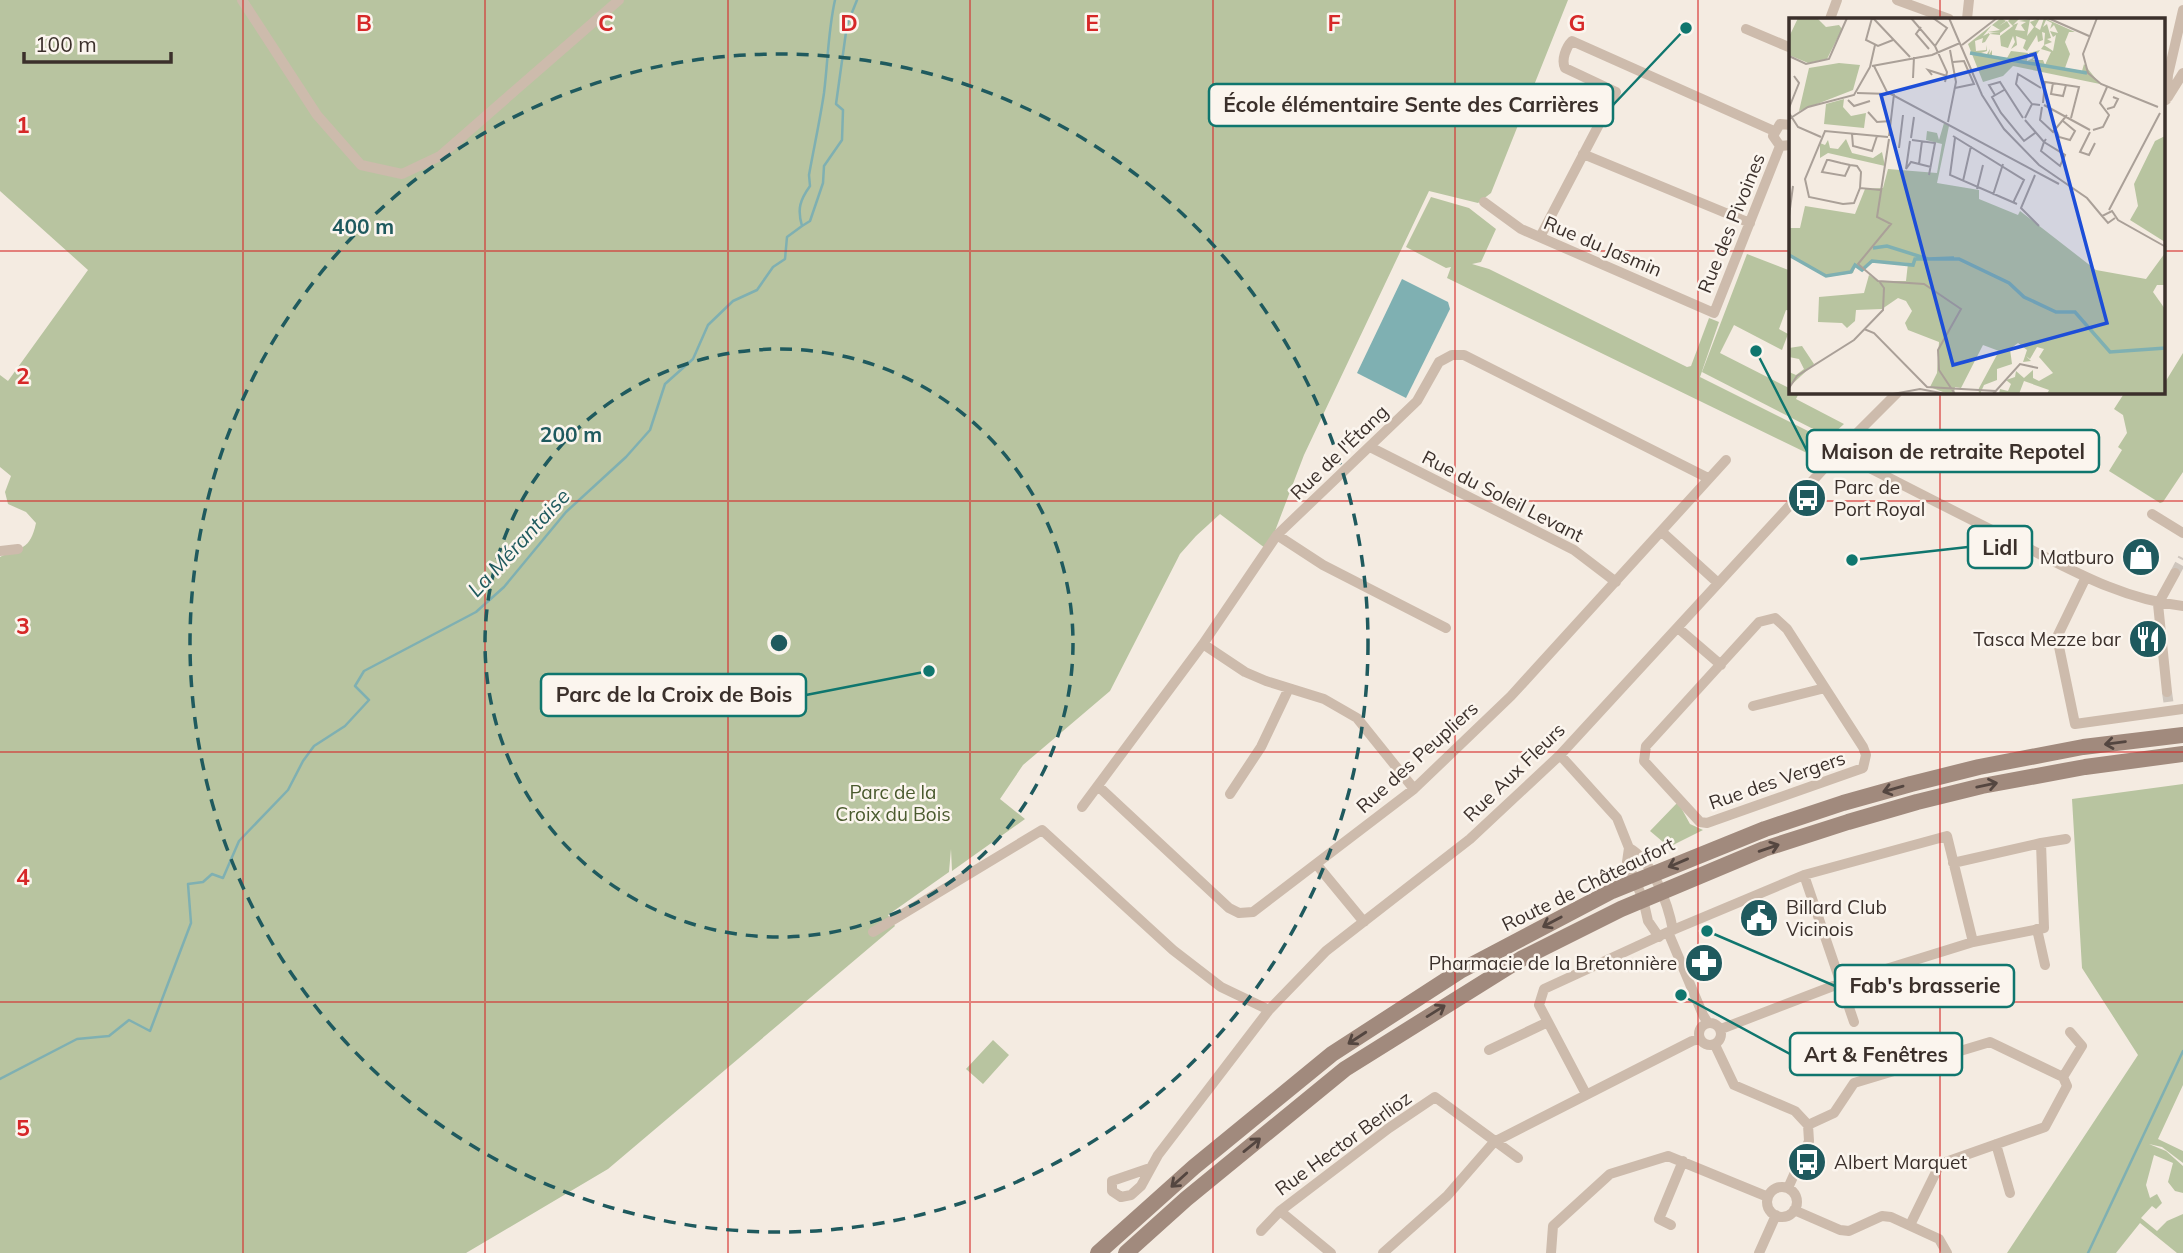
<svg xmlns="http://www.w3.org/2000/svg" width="2183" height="1253" font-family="Mulish,sans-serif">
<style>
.green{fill:#b8c4a0}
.water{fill:#7fb0b2}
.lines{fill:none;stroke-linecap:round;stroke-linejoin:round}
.stream{stroke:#7fb0b2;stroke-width:2.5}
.street-tunnel{stroke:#cfc6bd;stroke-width:10;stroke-dasharray:10 5;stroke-linecap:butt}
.street{stroke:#cdbbac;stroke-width:10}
.secondary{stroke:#a18a7d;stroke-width:16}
.oneway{stroke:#544640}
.grid{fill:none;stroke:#d62828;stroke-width:2;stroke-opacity:0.55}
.ring{fill:none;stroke:#1f5a5e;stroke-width:3.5;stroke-dasharray:12 9}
.labels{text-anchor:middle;stroke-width:5;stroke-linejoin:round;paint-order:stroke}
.street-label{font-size:19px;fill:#3b302b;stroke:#fbf5ee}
.poi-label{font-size:19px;fill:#3b302b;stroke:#fbf5ee;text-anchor:start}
.park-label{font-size:19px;fill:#4a5a2e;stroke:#fbf5ee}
.water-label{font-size:21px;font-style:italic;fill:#1f5a5e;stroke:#fbf5ee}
.inset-river{fill:none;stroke:#7fb0b2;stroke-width:3.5}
.inset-road{fill:none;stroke:#aaa098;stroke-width:2}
.view{fill:#1d4ed8;fill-opacity:0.15;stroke:#1d4ed8;stroke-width:3.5}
.inset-edge{fill:none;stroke:#3b302b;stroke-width:3.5}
.grid-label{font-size:23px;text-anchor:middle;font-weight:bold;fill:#d62828;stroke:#fbf5ee;stroke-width:5;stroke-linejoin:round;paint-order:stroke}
.centre{fill:#1f5a5e;stroke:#fbf5ee;stroke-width:3.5}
.ring-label{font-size:21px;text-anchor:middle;font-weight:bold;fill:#1f5a5e;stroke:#fbf5ee;stroke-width:5;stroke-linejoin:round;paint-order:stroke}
.leader{fill:none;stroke:#0f766e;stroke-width:2.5}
.callout-dot{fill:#0f766e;stroke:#fbf5ee;stroke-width:2.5}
.callout{fill:#fbf5ee;stroke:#0f766e;stroke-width:2.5}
.callout-label{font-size:21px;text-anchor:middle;font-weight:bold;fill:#3b302b}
</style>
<rect width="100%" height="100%" fill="#f4ebe1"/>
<path class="green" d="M0,0H1568L1491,193L1478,203L1429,191L1304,455L1275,531L1265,548L1220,514L1196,536L1180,554L1110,691L1023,765L1000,799L1025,819L952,871L951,849L949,872L888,915L895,926L608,1169L466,1253H0V557C21,546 30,551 36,523L26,512L8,504L5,492L11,476L0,467V375L8,381L88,270L0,191Z
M1431,197L1469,208L1496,229L1481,262L1472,264L1489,269L1687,367L1691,366L1709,318L1719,322L1700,377L1816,435L1828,438L1811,455L1447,278L1451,267L1446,268L1406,247Z
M1747,254L1791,271V311L1786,310L1779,329L1788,334L1782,350L1734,325L1720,353L1791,389V392L1799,393L1796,399L1844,424L1832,435L1819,432L1702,372Z
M2183,353V472L2163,502L2160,503L2109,471L2122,450L2118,447L2127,433L2123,415L2114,409L2125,392H2152L2157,395L2158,392H2164V384Z
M2183,784V1085L2158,1139L2183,1151V1163L2162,1147L2149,1144L2166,1151L2183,1166V1193L2175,1191L2168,1182L2173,1163L2154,1155L2146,1185L2150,1198L2157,1194L2162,1203L2156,1209L2152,1206L2141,1218L2157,1231L2167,1221L2183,1214V1253H2177L2140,1223L2116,1253H2007L2138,1055L2082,968L2072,799Z
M1678,802L1690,824L1703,830L1669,847L1650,831Z
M993,1040L1009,1055L983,1084L966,1069Z"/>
<path class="water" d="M1402,279L1448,302L1450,309L1406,398L1357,373Z"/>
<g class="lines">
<path class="stream" d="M802,226L810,221L823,183L824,166L842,140L843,110L836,104L847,25L857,0
M0,1079L77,1039L109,1036L129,1020L150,1031L191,923L188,884L203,882L212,874L223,878L239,841L288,790L303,761L314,746L345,726L369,700L355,686L364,671L476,612L504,587L566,512L626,457L650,430L665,384L693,359L708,325L733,301L757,290L773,267L785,259L787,237L802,226C797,209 800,200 810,186L809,175C814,147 820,120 824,93C828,61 828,31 835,0
M2088,1253L2183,1051"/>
<path class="street-tunnel" d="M2175,573L2183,558
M2167,692L2169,706"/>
<path class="street" d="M242,0L317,115L361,165L402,174L440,156L619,0
M1897,0L1949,19
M1830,19L1837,0
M1967,19L1969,0
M1746,29L1791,48
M2168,97L2183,73
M2166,100L2168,75L2183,10
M1791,125L1780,124L1773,136L1780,146L1791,145
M1583,154L1750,223
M1484,202L1521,229L1714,313L1780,146
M1540,237L1616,92L1565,68C1561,60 1566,47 1572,41L1774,131
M1370,447L1574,550L1616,582
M1840,451L1856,461C1909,488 1961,515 2014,541C2068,568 2122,600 2183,606
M2152,514L2183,533
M1662,532L1718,583
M1277,535L1323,565L1446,628
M0,551L18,549
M2086,577L2057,637L2075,724L2183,709
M1775,618L1787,629L1863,747L1866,755L1863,768L1707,823L1700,822L1644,761L1646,746L1759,622Z
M1678,628L1721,665
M1203,644L1245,672L1266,681L1324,699L1357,718L1414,789
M2167,692L2158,604L2175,573
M1753,706L1825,688
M1560,755L1617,818L1629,848L1627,862L1643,899L1648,921L1659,937
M1098,786L1229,908L1239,913L1253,912L1414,789L1511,696L1726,460
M1230,794L1261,747L1289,688
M1082,807L1203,644L1277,535L1417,401L1439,362L1452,355H1464L1708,478
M2041,843L2066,839
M1629,848C1653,861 1668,904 1673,930
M1317,865L1364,922
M1804,875L1854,1022
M2037,929L2045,965
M873,932L1042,830L1173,950L1221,987L1269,1010
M1668,932L1703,1015L1708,1023
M1699 1034a11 11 0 1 1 22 0a11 11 0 1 1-22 0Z
M1721,1029L1841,983L1973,942L2044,928L2041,843L1953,863
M1715,1045L1734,1085L1795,1111L1808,1125L1809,1141L1788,1188
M1489,1050L1548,1022
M2063,1077L2082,1046L2070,1032
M1586,1094L1539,1005L1544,989L1668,932L1804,875L1947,836L1973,942
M1808,1125L1834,1113L1854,1083L1990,1042L2063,1077L2067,1086L2045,1127L1943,1163L1938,1168L1910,1225
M1996,1144L2010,1193
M1150,1168L1112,1181V1191L1121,1197L1131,1195L1141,1186L1158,1155L1269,1010L1326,951L1470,839L1560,755L1851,439L1898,392
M1767 1202a15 15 0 1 1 30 0a15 15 0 1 1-30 0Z
M1794,1210L1840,1230L1849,1231L1882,1216L1891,1217L1939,1239L1947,1253
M1671,1225L1659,1219L1683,1161
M1261,1231L1280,1211
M1331,1253L1280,1211L1389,1128L1435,1097L1518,1158
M1383,1253L1447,1196L1494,1142L1692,1041L1700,1039
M1551,1253L1553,1226L1610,1174L1668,1156L1768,1197
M1759,1253L1776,1215"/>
<path class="secondary" d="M1098,1253L1194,1167L1332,1054L1460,971L1612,891L1765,829L1843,803L1911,784L1979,767L2083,747L2183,735
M1126,1253L1186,1199L1345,1069L1521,959L1621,909L1764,849L1848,822L1917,802L1982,786L2085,767L2183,754"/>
</g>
<defs><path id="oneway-shaft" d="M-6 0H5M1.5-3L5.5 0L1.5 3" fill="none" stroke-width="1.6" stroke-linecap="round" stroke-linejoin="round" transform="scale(1.75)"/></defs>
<g class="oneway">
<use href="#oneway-shaft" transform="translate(2115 743) rotate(173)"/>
<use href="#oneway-shaft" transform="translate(1987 785) rotate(-12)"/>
<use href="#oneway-shaft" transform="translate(1893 789) rotate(164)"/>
<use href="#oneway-shaft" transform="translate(1769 848) rotate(-19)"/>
<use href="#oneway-shaft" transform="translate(1678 863) rotate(157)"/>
<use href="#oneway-shaft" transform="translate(1552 922) rotate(152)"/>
<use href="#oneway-shaft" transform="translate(1436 1011) rotate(-32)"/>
<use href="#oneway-shaft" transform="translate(1357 1038) rotate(147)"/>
<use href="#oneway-shaft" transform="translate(1252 1145) rotate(-39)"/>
<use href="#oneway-shaft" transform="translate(1179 1180) rotate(138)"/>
</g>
<path class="grid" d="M243,0V1253M485,0V1253M728,0V1253M970,0V1253M1213,0V1253M1455,0V1253M1698,0V1253M1940,0V19M0,251H1791M2164,251H2183M1940,392V1253M0,501H2183M0,752H2183M0,1002H2183"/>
<g class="ring">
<circle cx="779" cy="643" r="294"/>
<circle cx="779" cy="643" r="589"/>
</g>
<defs>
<symbol id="bus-disc" viewBox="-11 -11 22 22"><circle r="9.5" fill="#1f5a5e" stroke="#fbf5ee"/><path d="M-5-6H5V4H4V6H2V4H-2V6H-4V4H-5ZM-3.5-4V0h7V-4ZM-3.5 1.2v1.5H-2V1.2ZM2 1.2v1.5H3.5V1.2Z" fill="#fff"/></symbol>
<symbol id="shop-disc" viewBox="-11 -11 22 22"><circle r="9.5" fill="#1f5a5e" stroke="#fbf5ee"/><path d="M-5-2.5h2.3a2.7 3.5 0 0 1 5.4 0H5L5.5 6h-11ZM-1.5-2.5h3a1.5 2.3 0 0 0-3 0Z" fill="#fff"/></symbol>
<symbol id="restaurant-disc" viewBox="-11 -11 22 22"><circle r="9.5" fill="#1f5a5e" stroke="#fbf5ee"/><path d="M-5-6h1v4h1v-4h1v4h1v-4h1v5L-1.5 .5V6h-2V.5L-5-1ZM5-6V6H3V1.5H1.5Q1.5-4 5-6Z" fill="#fff"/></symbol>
<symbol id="civic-disc" viewBox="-11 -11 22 22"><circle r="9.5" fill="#1f5a5e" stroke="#fbf5ee"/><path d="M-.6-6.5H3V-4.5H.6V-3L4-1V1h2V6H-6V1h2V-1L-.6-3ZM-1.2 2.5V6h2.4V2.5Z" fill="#fff"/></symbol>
<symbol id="pharmacy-disc" viewBox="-11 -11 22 22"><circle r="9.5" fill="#1f5a5e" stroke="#fbf5ee"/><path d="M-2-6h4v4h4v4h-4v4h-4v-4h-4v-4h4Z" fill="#fff"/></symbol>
</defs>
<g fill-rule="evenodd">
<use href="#bus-disc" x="1785" y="476" width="44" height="44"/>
<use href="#shop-disc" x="2119" y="535" width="44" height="44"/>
<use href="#restaurant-disc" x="2126" y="617" width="44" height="44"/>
<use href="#civic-disc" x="1737" y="896" width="44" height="44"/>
<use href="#pharmacy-disc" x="1682" y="941" width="44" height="44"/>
<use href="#bus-disc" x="1785" y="1140" width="44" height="44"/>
</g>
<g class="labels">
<g class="street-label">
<text transform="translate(1731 223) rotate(-68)" y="7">Rue des Pivoines</text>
<text transform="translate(1603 246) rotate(23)" y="7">Rue du Jasmin</text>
<text transform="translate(1339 452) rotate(-44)" y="7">Rue de l'Étang</text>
<text transform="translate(1503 496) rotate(27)" y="7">Rue du Soleil Levant</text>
<text transform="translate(1417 757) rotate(-42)" y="7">Rue des Peupliers</text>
<text transform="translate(1514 772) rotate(-44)" y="7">Rue Aux Fleurs</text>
<text transform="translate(1777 780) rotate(-19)" y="7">Rue des Vergers</text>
<text transform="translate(1588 884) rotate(-26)" y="7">Route de Châteaufort</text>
<text transform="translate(1343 1143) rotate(-36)" y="7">Rue Hector Berlioz</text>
</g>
<g class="poi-label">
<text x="1834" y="494">Parc de<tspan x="1834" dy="22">Port Royal</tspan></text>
<text x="2114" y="564" text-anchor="end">Matburo</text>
<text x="2121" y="646" text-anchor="end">Tasca Mezze bar</text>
<text x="1786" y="914">Billard Club<tspan x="1786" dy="22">Vicinois</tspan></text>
<text x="1677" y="970" text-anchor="end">Pharmacie de la Bretonnière</text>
<text x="1834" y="1169">Albert Marquet</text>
</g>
<g class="park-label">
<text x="893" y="799">Parc de la<tspan x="893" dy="22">Croix du Bois</tspan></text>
</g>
<g class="water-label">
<text transform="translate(519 543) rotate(-47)" y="7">La Mérantaise</text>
</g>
</g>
<g transform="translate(1789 18)">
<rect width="376" height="376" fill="#f4ebe1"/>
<path d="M9,0H28L37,9L50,7L53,11L38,41L19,45L0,37V19ZM212,0L217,3L210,8L218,3L221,8L211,15L199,14L211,12L203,7L194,18L200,15V16L204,15H211V17L201,16L196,24L193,25L194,20L186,23L187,33L197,32V27L198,33L192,35L198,36L201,31L200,37L203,32V38L218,40L222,33L239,35L238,43L244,40L240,35L251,32L244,42H254L256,47L262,34L252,31L255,27L264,33L267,17L264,19L261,13L269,15L265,7L261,11L263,5L257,2L254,9L258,6L262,20L258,21L263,24L255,27L256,15L253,14L254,22L249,24L248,17L238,33L234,30L237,22L227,18L228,27L222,31L226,24L224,18L219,30L212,28L211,18L224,8L219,3L222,0H231L224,7L229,5L226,12L236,13L232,7L237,4L230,3L241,1L238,18L245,9L241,4L251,0L246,9L251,12L255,0L286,14H280L276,24L281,36L276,50L293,53L295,46L311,66L224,48L214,58L194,64L179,26ZM50,45L71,47L64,72L10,93L20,50ZM55,81L54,89L62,98L77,95L75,110L35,106L37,86ZM155,105L160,108L148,165L190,172V181L229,197L231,193L307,252L357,261L376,235V267H368L364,274L376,291V376H258L260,372L235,363L230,376H210L211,371L219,373L222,366L217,362L226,359L227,353L235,360L244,352V360L250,363L264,355L250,339L255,331L248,329L241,341L237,338L242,343L234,344L238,332L229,325L221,331L223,346L208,351V362L195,367L191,376L189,372L210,333L194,327L172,370L166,369L165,376H159L141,369L148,355L150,324L119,312L116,305L123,293L117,283L109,280L93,291L67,292L66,303L58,310L53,305L29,304L30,279L75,275L80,257L89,263H117L119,245L83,243L74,252L66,249L64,255L37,259L0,237V210H11L16,188L66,196L76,171L94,170L99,151L148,155L153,126L137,122L138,113L148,115L150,122ZM376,118V224L341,202L349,188L345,166L366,123ZM57,121L63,135L84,140L93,134L96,148L39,135L31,140V125L36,127L39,122L41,130L49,131ZM13,328L25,346L0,369V354L7,357L15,351L10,341L0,339V330Z" fill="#b8c4a0"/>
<path class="inset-river" d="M181,35L298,55M84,230L98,228L139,241L165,240M0,237L37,258L62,254L66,247L73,252L83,243L124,247L126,241H170L220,265L235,279L267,294H286L321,334L377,330"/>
<path class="inset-road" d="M83,0L77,22L89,28L104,22M84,0L121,39M122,0L146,28L158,54L156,64M144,0L158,10L146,28M160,0L193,77L215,111L250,147L298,180L313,198M259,0L300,18M308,0L294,36L299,55L312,66L369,89M132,9L127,16L140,31M173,27L208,0M0,38L17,46L40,41L58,0M164,44L175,43L185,66L166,70M83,48L143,37L171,25M85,48L98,74L270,166M81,49L86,27M143,57L139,52L158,58M124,60L125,39M264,65L262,76L274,78L277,67M215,72L203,79L212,95L235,123L246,115M68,75L100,76M206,77L200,67L211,64L234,100M59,82L65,88L81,83M254,85L256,64L290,69L282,100M243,86L227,66L229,56L252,70M255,87L301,112M253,89L251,102L264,114L278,97M0,90L10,65L5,58M318,91L325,89L329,81L324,79M79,94L88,104L102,103M0,95L9,109L32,119M236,100L243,86L251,87M0,101L19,89L65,77L81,49M236,102L255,124L276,137L271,148L252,133L255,124L257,121M159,104L167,64L161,32M304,112L314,109L320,97L311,85L318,69M268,114L270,119L281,122L286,113L274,103M301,114L291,134L300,137L306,125M63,116L64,128L83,133L88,118M100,118L105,76M164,118L235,162L224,185M122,120L125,99M166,120L161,157L228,186M100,121L88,199L102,206L69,246L89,263L135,266L172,291L149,332L150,352L166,376M123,122L146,125L140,157M121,123L117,151L122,144L142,149M110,130L114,97M130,146L133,123M61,147L56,158L33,154L38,142H40L52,145L61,147L68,148L72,154L71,170M246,157L232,190L250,208M174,163L182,128M188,171L194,147M92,172L71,170L65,185L54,186L20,179L16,161L36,113L99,119M204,177L214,146M320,192L371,95M0,198L4,168M326,200L319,205L313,198L323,193L329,202L377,229M75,311L85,315L138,369L207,373M0,370L8,358L65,322L94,292L95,270L90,263M104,376L131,371L157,376M204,376L231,346L249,350"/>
<path class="view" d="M246,36L318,305L164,347L92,77Z"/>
<rect width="376" height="376" class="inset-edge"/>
</g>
<g class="grid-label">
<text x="364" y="31">B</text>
<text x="606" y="31">C</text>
<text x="849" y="31">D</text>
<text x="1092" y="31">E</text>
<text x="1334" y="31">F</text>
<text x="1577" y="31">G</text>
<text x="23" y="133">1</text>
<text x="23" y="384">2</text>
<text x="23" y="634">3</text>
<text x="23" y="885">4</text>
<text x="23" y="1136">5</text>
</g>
<circle cx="779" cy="643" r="10" class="centre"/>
<g class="ring-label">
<text x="363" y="234">400 m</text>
<text x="571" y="442">200 m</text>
</g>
<path class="leader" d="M1686 28L1613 105M1756 351L1807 451M1852 560L1968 547M929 671L806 695M1707 931L1835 986M1681 995L1790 1054"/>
<g class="callout-dot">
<circle cx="1686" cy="28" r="7"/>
<circle cx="1756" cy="351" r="7"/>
<circle cx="1852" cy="560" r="7"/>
<circle cx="929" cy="671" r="7"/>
<circle cx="1707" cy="931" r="7"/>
<circle cx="1681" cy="995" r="7"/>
</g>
<g class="callout">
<rect x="1209" y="84" width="404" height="42" rx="7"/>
<rect x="1807" y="430" width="292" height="42" rx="7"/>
<rect x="1968" y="526" width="64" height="42" rx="7"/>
<rect x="541" y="674" width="265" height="42" rx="7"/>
<rect x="1835" y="965" width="179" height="42" rx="7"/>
<rect x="1790" y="1033" width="172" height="42" rx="7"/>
</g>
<g class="callout-label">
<text x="1411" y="112">École élémentaire Sente des Carrières</text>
<text x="1953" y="459">Maison de retraite Repotel</text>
<text x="2000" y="555">Lidl</text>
<text x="674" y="702">Parc de la Croix de Bois</text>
<text x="1925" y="993">Fab's brasserie</text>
<text x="1876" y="1062">Art &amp; Fenêtres</text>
</g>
<path d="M24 52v10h147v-10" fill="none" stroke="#3b302b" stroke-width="3.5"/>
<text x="35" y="52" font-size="21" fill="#3b302b" stroke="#fbf5ee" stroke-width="5" paint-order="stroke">100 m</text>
</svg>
